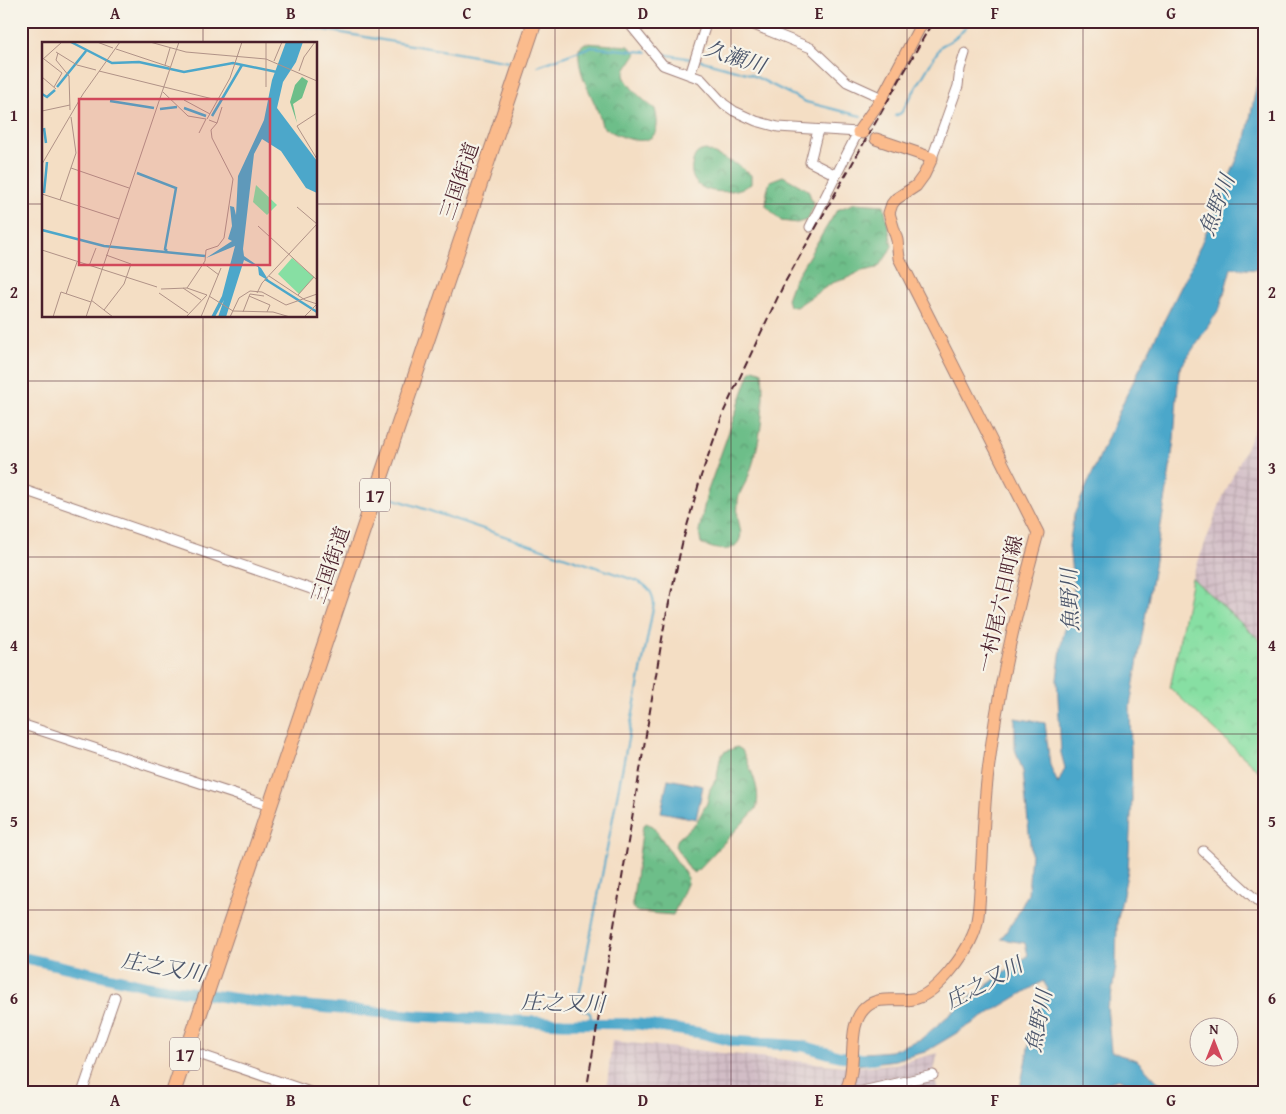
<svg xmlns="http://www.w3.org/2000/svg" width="1286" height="1114" font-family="'Gentium Book Plus','Noto Serif JP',serif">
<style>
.industrial{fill:url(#industrial-grid)}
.forest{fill:url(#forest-crowns);stroke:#5c6e5a}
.park{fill:url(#park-crowns);stroke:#687f67}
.water{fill:#4ca7ca;stroke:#4b637a}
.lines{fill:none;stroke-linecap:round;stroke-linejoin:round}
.stream{stroke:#4ca7ca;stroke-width:2}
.river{stroke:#4ca7ca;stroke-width:11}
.minor-casing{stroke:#9f7e78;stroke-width:11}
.major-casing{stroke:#9f7e78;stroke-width:13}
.highway-casing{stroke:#9f7e78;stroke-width:16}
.minor{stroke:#fff;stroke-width:9}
.major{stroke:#fbbb8c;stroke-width:11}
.highway{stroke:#fbbb8c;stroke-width:14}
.rail{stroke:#4a1f2b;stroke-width:2;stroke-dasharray:8 4;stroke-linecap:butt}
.grid{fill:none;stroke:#4a1f2b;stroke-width:1;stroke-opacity:0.55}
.labels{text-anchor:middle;stroke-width:4.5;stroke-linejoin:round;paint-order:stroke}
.shield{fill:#f7f3e8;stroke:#7e5f64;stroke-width:1}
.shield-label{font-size:19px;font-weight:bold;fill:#4a1f2b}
.street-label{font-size:20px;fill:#4a1f2b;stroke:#f7f3e8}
.water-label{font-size:21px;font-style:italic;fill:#4b556b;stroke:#f7f3e8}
.inset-river{fill:none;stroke:#4ca7ca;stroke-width:2.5}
.inset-road{fill:none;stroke:#b09287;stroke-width:1}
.view{fill:#d1495b;fill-opacity:0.15;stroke:#d1495b;stroke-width:2.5}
.inset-edge{fill:none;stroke:#4a1f2b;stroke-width:2.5}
.neatline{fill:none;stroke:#4a1f2b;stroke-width:2}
.grid-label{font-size:16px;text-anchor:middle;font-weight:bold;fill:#4a1f2b}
</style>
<defs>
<pattern id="industrial-grid" width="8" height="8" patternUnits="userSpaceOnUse" patternTransform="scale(1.25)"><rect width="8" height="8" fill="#d2bdc6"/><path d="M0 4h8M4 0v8" fill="none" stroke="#b6a2aa"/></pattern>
<pattern id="forest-crowns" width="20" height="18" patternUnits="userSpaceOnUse" patternTransform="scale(1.25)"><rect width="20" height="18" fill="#6dbe89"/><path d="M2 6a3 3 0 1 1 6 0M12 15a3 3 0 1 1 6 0" fill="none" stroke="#5c9a70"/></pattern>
<pattern id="park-crowns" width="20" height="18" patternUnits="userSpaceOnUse" patternTransform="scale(1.25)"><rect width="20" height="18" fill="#87dfa3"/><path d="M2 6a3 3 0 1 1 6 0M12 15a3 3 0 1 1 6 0" fill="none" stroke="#76bf8c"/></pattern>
</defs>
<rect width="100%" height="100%" fill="#f7f3e8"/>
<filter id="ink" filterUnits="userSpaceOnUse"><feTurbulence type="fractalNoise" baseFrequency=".02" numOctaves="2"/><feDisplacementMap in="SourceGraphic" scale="10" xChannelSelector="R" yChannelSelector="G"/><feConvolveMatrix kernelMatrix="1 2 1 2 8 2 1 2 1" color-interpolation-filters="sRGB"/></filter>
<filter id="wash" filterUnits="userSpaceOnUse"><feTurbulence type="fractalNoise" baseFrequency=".0096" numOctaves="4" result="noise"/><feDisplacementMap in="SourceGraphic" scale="20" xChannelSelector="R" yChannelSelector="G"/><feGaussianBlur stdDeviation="1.12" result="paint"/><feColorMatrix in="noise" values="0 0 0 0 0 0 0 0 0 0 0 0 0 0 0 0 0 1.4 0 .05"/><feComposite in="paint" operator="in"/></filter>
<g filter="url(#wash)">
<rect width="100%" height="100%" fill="#f4dec4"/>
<path class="industrial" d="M1265,408V645L1192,578L1221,501Z
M612,1041L852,1067L895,1064L938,1053L933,1075L939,1093H637L607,1085Z"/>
<path class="forest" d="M585,43L629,46L636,54L626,69L624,76C631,90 643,100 655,109C667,154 625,142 602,126C597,99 576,77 579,48Z
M706,150L738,165L751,175V184C731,197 683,196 693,161C695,154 698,151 706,150Z
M783,176L808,190L814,206L807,220L797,223L781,221L766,206L767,192L770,181Z
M855,203L884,205L892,246L886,257L877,268L862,271L845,279L832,283L796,307L789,306L787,299L793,282L837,210Z
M754,369L762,372C765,407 761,442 749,475C746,483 740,491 738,499C738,505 737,513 738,518C739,526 743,534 739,541C732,555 711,549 701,543L699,531L707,493L750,372Z
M737,747L742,750C750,769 762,789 756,809L695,873L690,870L675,846L678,839L696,823L707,803L710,789L717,777L720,758L724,752Z
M646,823L653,826L688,878L687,884L673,915L638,912L634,909L632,906L643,826Z"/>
<path class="park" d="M1192,578L1265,645V777L1170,688Z"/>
<path class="water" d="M1265,43V275L1260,270L1231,268L1220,308L1179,370L1174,440L1167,490L1130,706L1132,799L1128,870L1117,923L1116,966L1111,998L1107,1006L1111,1051L1120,1055L1137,1060L1157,1081L1175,1093H1144L1120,1079L1110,1082L1104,1093H1019L1031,1034L1048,989L1043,981L925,1052L895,1060L858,1065L865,1053L891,1051L921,1039L968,999L1028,955L1025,943L1001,939L1016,917L1028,894L1031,853L1023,772L1015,749V718L1045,723L1050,765L1058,784L1065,768L1061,753L1057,679L1062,641L1068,615L1075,600L1069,546L1074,515L1125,398L1192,265L1246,138Z
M668,779L703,786L696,819L661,812Z"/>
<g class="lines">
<path class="stream" d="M273,21L509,62
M657,53L692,59
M699,60L750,74L806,102L861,116
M538,66L590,47L647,52
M895,116L901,113L941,46C950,42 966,31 969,21
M389,497L637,581C648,586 652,591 654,603L577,1006L590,1013L592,1023"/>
<path class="river" d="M21,957L148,986L252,1001L418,1016L563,1023L639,1024L701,1033L732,1041L803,1046L838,1056L865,1059L876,1058"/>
</g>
</g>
<g filter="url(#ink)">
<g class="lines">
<defs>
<path id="minor" d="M627,21L663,65L701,79L724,104L734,111L756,121L778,127L858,132L810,227
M744,21L811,48L847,82L882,98
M690,75L707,21
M818,130L810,162L836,175
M932,158L958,86L960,69L965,53
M21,489L340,599
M21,724L270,806
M1203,851L1265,908
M187,1050L313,1093
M846,1090L858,1092L933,1075
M82,1093L115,997"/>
<path id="major" d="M863,133L858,132L882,98L923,21
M844,1093C860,1068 844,1026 866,1007C879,995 897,1002 913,999C935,996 965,955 973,935C979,921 979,905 980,890C983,854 983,817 987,781C996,696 1015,616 1038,533L899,258L897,240L889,213L892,204L896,199L916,186L924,175L932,158L876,139"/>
<path id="highway" d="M173,1093L535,21"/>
</defs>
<use href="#minor" class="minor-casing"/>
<use href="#major" class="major-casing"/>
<use href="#highway" class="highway-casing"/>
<use href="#minor" class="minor"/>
<use href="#major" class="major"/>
<use href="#highway" class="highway"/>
<path class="rail" d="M586,1093L665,621L682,544L701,476L724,411L784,284L933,21"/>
</g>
</g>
<path class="grid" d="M203,21V44M379,21V1093M555,21V1093M731,21V1093M907,21V1093M1083,21V1093M21,204H44M316,204H1265M203,316V1093M21,381H1265M21,557H1265M21,734H1265M21,910H1265"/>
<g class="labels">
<g class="shield">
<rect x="360" y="478.5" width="30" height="33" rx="4"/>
<rect x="170" y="1037.5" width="30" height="33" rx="4"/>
</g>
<g class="shield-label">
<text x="375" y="502">17</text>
<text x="185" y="1061">17</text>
</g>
<g class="street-label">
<text transform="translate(459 181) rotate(-71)" y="7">三国街道</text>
<text transform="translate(330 565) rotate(-71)" y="7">三国街道</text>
<text transform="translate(1000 604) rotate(-77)" y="7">一村尾六日町線</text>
</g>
<g class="water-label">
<text transform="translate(735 57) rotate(18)" y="7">久瀬川</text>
<text transform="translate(1217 205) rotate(-69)" y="7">魚野川</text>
<text transform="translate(1070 600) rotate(-92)" y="7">魚野川</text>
<text transform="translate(163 967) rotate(10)" y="7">庄之又川</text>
<text transform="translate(984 983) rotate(-28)" y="7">庄之又川</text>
<text transform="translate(563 1003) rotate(2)" y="7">庄之又川</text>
<text transform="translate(1039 1021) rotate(-79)" y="7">魚野川</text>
</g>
</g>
<g transform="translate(42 42)">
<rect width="275" height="275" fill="#f4dec4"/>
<path d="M260,35L266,39L260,56L251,62L255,81L248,60L253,43Z" fill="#6dbe89"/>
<path d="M214,143L235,163L225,173L211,160Z" fill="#87dfa3"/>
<path d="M250,216L272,235L257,252L236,232Z" fill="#87dfa3"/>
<path d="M244,0H261L254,20L241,40L235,66L275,119V151L264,146L239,109L220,97L212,112L201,207L202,214L219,226L227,239L217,233L216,225L202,218L184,275H176L182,258L173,275H169L180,254L193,204L164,216L190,199L186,197L190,184L188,164L192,165L194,173L196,134L222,78L230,38Z" fill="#4ca7ca"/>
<path class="inset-river" d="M29,0L70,21L97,20L142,30L191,21L235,30M15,45L44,9M0,52L5,55L13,48M68,59L112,66M142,66L164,74M118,67L135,65M170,74L200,23M2,86L4,101M95,131L134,146L123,207L125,209M2,151L5,120M0,188L62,204L163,214M223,237L275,270"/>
<path class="inset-road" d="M55,0L71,6M108,0L144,10L224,17L275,39M74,7L128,25M14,10L35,23L54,28M16,11L14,18L27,34L28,68M2,17L20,31L12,45M0,18L20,0M232,19L240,0M123,23L128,6M57,29L175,58M257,29L262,15L273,0M0,35L14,47M224,45V0M121,50L146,74L164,77L157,91M142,58L168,72M0,69L28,63M275,71L255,84L275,117M165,77L188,36L200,0M175,81L180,65M0,122L41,52L78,0M29,126L87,146M0,152L77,177M18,158L34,111L29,75M255,165L275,182M216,184L275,238M0,208L115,245M161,221L177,233M47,224L54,206M227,234L263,258L275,262M141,246L159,258M119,247L145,246M117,251L146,271M215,251L220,241L275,182M24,252L35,220M256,253L272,235M167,254L191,269M207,254L228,263L225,270M49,258L71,275M62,268L82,242L89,222L64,213M191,269L231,270L248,275M201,270L208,252L222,254M11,275L19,250L49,260M44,275L137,0M144,275L165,253L145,246L163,219L164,208L176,204L182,196L191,137L170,96L169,88L175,81L167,78M159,275L179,226M188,275L197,256L208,249L220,250L244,263L275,252M262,275L275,262"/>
<path class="view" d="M37,57H228V223H37Z"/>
<rect width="275" height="275" class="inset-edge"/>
</g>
<rect width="1286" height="1114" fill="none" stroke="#f7f3e8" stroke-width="55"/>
<g transform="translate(1214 1042)"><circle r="24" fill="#f7f3e8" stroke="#b29e9c"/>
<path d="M0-4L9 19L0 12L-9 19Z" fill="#d1495b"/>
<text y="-8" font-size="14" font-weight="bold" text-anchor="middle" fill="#4a1f2b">N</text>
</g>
<rect x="28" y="28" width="1230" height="1058" class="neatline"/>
<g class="grid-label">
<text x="115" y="19">A</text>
<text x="291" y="19">B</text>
<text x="467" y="19">C</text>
<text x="643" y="19">D</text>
<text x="819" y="19">E</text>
<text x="995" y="19">F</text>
<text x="1171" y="19">G</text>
<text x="14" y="121">1</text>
<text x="1272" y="121">1</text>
<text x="14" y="298">2</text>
<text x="1272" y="298">2</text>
<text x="14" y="474">3</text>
<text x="1272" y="474">3</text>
<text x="14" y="651">4</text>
<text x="1272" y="651">4</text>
<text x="14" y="827">5</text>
<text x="1272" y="827">5</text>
<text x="14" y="1004">6</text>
<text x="1272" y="1004">6</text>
<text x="115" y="1106">A</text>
<text x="291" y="1106">B</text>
<text x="467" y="1106">C</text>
<text x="643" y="1106">D</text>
<text x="819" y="1106">E</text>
<text x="995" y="1106">F</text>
<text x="1171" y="1106">G</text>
</g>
</svg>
